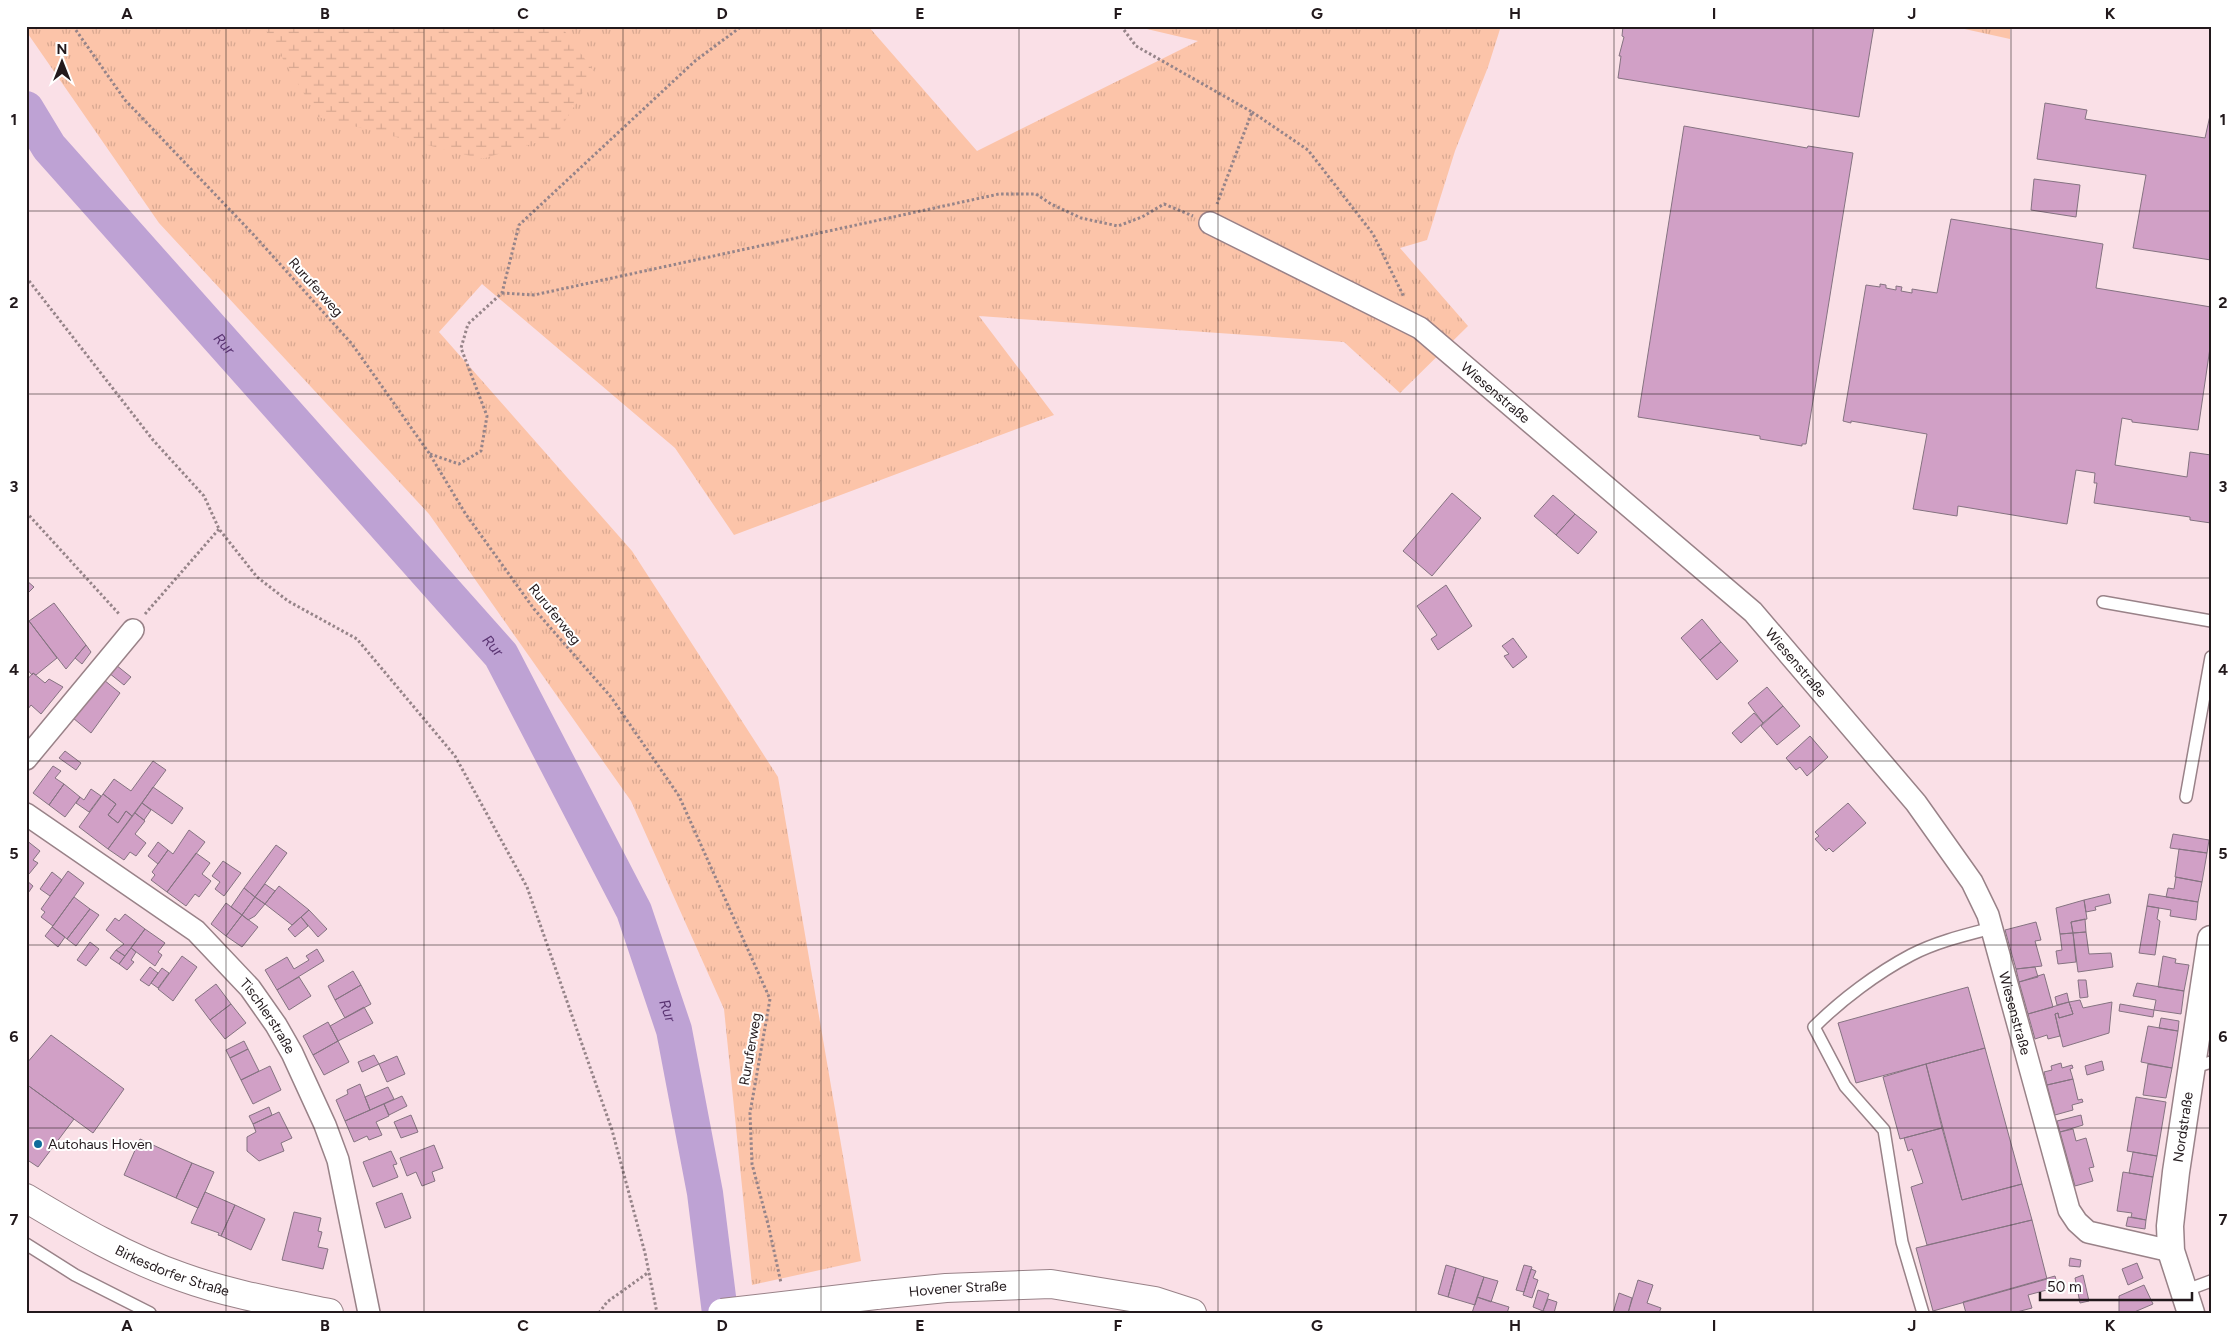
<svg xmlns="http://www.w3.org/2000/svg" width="2237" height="1339" font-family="Figtree,sans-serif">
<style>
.grass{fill:url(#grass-tufts)}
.wetland{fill:url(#wetland-marsh)}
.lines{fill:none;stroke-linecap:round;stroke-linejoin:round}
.river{stroke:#bea2d4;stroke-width:36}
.building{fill:#d1a0c6;stroke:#857381}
.service-casing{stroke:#998288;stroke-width:14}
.minor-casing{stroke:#998288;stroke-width:24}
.tertiary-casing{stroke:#998288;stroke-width:29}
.secondary-casing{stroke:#998288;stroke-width:30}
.path{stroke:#968489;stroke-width:3;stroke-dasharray:2.5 2.5;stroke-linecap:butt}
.service{stroke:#fff;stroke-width:11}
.minor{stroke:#fff;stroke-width:21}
.tertiary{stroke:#fff;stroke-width:26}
.secondary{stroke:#fff;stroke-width:28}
.secondary-bridge-casing{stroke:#998288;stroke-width:30;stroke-linecap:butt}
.secondary-bridge{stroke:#fff;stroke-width:28}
.grid{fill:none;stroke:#22191c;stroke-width:1;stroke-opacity:0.55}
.poi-dot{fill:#0e6c9b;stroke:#fff;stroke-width:2}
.labels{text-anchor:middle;stroke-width:4;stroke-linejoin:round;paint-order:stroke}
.street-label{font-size:14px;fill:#22191c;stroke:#fff}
.poi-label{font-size:14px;fill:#22191c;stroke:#fff;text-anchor:start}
.water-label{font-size:15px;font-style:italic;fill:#5a3472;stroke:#fff}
.neatline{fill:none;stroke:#22191c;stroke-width:2}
.grid-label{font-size:16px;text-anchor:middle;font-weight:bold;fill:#22191c}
</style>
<defs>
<pattern id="grass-tufts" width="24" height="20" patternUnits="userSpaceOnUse" patternTransform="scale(1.25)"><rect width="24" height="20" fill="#fcc4a9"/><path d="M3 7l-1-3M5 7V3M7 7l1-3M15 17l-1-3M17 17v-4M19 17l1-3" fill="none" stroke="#d8a891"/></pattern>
<pattern id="wetland-marsh" width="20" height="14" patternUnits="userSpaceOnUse" patternTransform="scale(1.25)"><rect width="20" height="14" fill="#fcc4a9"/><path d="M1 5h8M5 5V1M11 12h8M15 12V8" fill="none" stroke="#d8a891"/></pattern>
</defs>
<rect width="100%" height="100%" fill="#fae0e7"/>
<path class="grass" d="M26,26H868L977,151L1198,41L1134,26H1501L1488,67L1455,151L1427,240L1400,248L1468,326L1400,393L1344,342L979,316L1054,415L734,535L675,448L482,284L439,332L632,551L778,777L861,1261L752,1285L724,1009L631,801L429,514L159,223L26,31Z
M1951,26H2010V39Z"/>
<path class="wetland" d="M263,26H561L595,73L555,137L482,159L318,117Z"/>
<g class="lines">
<path class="river" id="s1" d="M26,109L49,147L501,655L634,911L674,1030L705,1193L720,1313"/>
</g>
<path class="building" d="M1623,26H1874L1859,117L1618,78L1621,56H1619L1624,37L1622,36Z
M2045,103L2087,110L2085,119L2205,138L2211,111V260L2133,248L2146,175L2037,159Z
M1684,126L1807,148L1808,146L1853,153L1806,444H1802V446L1760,439V436L1638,417Z
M2034,179L2080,185L2076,217L2031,210Z
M1951,219L2103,244L2096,288L2211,307V341L2198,430L2132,422V420L2122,418L2115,465L2187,477L2190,452L2211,455V523L2190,520V517L2094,503L2097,483H2094L2095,473L2076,470L2067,524L1958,506L1957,516L1913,509L1927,434L1851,421V423L1843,421L1866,285L1880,287V284L1886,285V288L1896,290V286L1902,287L1901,291L1912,293V289L1937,293Z
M1452,493L1481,518L1432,576L1403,551Z
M1553,495L1575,514L1556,535L1534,516Z
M1575,514L1597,532L1578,554L1556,535Z
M26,580L34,587L26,595Z
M1446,585L1472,626L1438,650L1431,639L1437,635L1417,606Z
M54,603L86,645L66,669L29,621Z
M1702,619L1721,642L1700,660L1681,638Z
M29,621L57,658L36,675L33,673L32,675L26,668V623Z
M1513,638L1527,657L1513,668L1504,656L1509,654L1502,646Z
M1721,642L1738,661L1717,680L1700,660Z
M86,645L91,652L82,664L75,658Z
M116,665L131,677L124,685L109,673Z
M33,673L45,683L49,679L63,687L41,714L31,705L28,709L26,707V681Z
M104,680L120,693L91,733L73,718Z
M1767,687L1783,706L1763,723L1748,703Z
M1783,706L1800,726L1777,745L1761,726Z
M1754,713L1763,723L1741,743L1732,733Z
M1810,736L1828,757L1807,776L1800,767L1796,770L1786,758Z
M65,751L81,763L76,770L59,758Z
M153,761L166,770L132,816L126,811L118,823L108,815L116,804L103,794L114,779L131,791Z
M53,766L61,771L55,778L64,784L49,805L33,793Z
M64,784L80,797L65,817L49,805Z
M153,787L183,808L172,824L142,803Z
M91,789L101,796L89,812L76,803L80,797L84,800Z
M103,794L116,804L108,815L118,823L126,811L132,816L108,849L79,827Z
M142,803L151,810L144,820L135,813Z
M1848,803L1866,823L1833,852L1829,848L1826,851L1815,839L1819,836L1815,832Z
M135,813L145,821L135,834L146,843L136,856L130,852L124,860L108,849Z
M189,830L205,842L167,892L151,880L155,875L152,872L168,850L173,854Z
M2173,834L2209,840L2207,853L2170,848Z
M26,840L40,851L33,860L38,863L29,874L26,872Z
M158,842L168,850L158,864L148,856Z
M276,845L287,853L255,897L244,888Z
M2179,849L2207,853L2202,882L2175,877Z
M196,853L210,863L202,874L211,881L199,897L195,894L186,906L167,892Z
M223,861L241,873L224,896L215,889L220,882L212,876Z
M68,871L84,883L53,926L41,917L45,912L41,909Z
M52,872L62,880L50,896L40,889Z
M2176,877L2202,882L2198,902L2166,897L2168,888L2174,889Z
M26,880L33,886L26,896Z
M265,884L275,891L265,904L255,897Z
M279,886L309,910L292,925L265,904Z
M244,888L255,897L242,915L231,907Z
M2109,894L2111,903L2095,907L2096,910L2086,912L2084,900Z
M2149,894L2198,902L2196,920L2170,916L2171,910L2147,906Z
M74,897L90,909L67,939L52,927Z
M255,897L265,904L255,916L248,920L242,915Z
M2084,900L2087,919L2071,922L2073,933L2060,934L2056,908Z
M226,903L242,915L226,936L211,924Z
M2147,906L2159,908L2157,919L2160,921L2155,955L2139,953Z
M90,909L99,915L76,946L67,939Z
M309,910L327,929L318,937L301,917Z
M125,914L145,929L125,956L116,950L124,944L106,930L115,918L119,921Z
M242,915L258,927L242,947L226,936Z
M301,917L308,926L295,937L288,929Z
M2085,919L2086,932L2073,933L2071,922Z
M2036,922L2041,940L2035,941L2042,966L2016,969L2005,930Z
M52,927L65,937L58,947L45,936Z
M145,929L165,943L158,952L162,955L155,966L131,948Z
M2086,932L2089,954L2111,953L2113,967L2078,972L2073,933Z
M2073,933L2076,962L2058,964L2056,951L2062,950L2060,934Z
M90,942L99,949L86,966L77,960Z
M131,948L136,952L131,960L134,962L127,970L119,964Z
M317,949L324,961L277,990L265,970L287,957L294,969L309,960L306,956Z
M116,950L125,956L119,964L110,958Z
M182,956L197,967L173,1001L158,989Z
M2163,956L2176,959L2175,963L2189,965L2184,991L2158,987Z
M150,967L158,973L149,986L140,980Z
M2035,967L2038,977L2019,982L2016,969Z
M162,968L169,973L158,988L151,983Z
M353,971L361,985L335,1000L328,986Z
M2044,974L2053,1007L2028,1014L2019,982Z
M299,977L311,996L289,1010L277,990Z
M2078,980H2086L2088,997L2080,998Z
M2137,983L2184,991L2181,1014L2154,1010L2156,1000L2133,996Z
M216,984L231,1004L210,1020L195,1000Z
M361,985L371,1004L345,1018L335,1000Z
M1968,987L1985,1048L1856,1083L1838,1023Z
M2067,993L2069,1002L2057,1005L2055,997Z
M2080,1000L2083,1008L2112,1002L2109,1033L2063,1047L2055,1014L2058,1013L2059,1018L2073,1014L2069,1002Z
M2069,1002L2073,1014L2059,1018L2058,1013L2055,1014L2060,1036L2048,1039L2047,1035L2035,1039L2028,1014Z
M231,1004L246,1023L225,1039L210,1020Z
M2120,1004L2154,1010L2153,1017L2119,1011Z
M364,1007L373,1023L338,1041L330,1026Z
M2161,1018L2179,1021L2178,1031L2159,1028Z
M328,1022L338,1041L313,1055L303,1036Z
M2148,1026L2178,1031L2172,1068L2141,1062Z
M51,1035L124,1089L93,1133L26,1084V1064Z
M244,1041L248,1049L230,1058L226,1050Z
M338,1041L349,1062L324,1075L313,1055Z
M1985,1048L2022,1184L1962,1200L1926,1064Z
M248,1049L259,1071L241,1080L230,1058Z
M374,1055L379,1064L362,1072L358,1062Z
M397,1056L405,1074L387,1082L379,1064Z
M2102,1061L2104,1070L2087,1075L2085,1066Z
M2061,1063L2062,1068L2072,1065L2073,1068L2070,1069L2073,1079L2047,1085L2044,1072L2052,1070L2051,1066Z
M1926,1064L1942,1128L1900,1139L1883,1077Z
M2148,1064L2172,1068L2166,1098L2143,1095Z
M270,1066L281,1090L253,1104L241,1080Z
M2073,1079L2078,1100L2082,1099L2083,1102L2072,1105L2073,1110L2055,1115L2047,1085Z
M26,1084L74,1119L38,1167L26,1159Z
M360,1084L370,1110L345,1121L336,1100L348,1094L347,1090Z
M388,1087L394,1099L370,1110L365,1097Z
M402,1096L407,1106L389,1115L384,1104Z
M2136,1097L2166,1102L2157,1156L2127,1151Z
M384,1104L389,1116L376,1122L382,1135L369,1140L367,1136L354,1142L345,1121Z
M269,1107L272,1115L253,1124L249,1116Z
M279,1112L292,1138L281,1143L284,1151L259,1161L247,1151V1137L256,1132L253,1124Z
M411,1115L418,1132L401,1138L394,1122Z
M2081,1115L2083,1125L2060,1132L2057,1121Z
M1942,1128L1962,1200L2022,1184L2032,1220L1927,1245L1911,1187L1923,1183L1912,1149L1908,1151L1904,1138Z
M2073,1129L2076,1141L2086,1138L2094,1167L2089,1168L2093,1181L2075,1186L2060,1132Z
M140,1139L192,1163L176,1198L124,1175Z
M434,1145L443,1168L432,1172L435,1181L422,1186L416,1172L407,1176L400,1158Z
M391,1151L397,1164L393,1165L398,1177L373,1187L363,1162Z
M2133,1152L2157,1156L2153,1177L2129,1173Z
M192,1163L214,1172L198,1208L176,1198Z
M2123,1172L2153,1177L2146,1220L2131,1217L2132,1213L2117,1211Z
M205,1192L235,1205L221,1236L218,1235L219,1233L191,1223Z
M402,1193L411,1218L385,1228L376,1203Z
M235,1205L265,1219L251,1250L221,1236Z
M294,1212L321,1218L318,1231L322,1232L318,1247L328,1249L323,1269L282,1260Z
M2128,1217L2146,1220L2145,1229L2126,1226Z
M2032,1220L2047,1279L1933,1311L1916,1248Z
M2070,1258L2081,1260L2080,1267L2069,1266Z
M2137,1263L2143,1278L2128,1285L2122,1269Z
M1446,1265L1456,1268L1448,1297L1438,1294Z
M1524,1265L1532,1267L1524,1292L1516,1290Z
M1456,1268L1484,1277L1475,1305L1448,1297Z
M1531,1269L1536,1271L1533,1278L1538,1280L1532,1298L1523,1295Z
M2083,1275L2089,1301L2080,1303L2075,1278Z
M2055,1276L2058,1287L2028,1295L2032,1308L2013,1313H1966L1963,1302Z
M1484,1277L1498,1281L1491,1302L1477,1297Z
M1638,1280L1653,1285L1647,1303L1661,1308L1659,1313H1628Z
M2144,1285L2153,1304L2132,1313H2119V1296Z
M1538,1290L1549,1294L1543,1311L1533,1307Z
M1619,1293L1632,1298L1628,1313H1613Z
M1477,1297L1509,1307L1507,1313H1472Z
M1548,1299L1557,1302L1554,1313L1543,1311Z"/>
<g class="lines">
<defs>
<path id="service" d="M2103,602L2211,621
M2186,797L2211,657
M2192,1068L2211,1062
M26,1244L75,1275L150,1313
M2184,1291L2211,1281
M1923,1313L1902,1242L1884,1130L1845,1086L1814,1027C1841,1000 1877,973 1911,955C1936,942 1965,935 1992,928"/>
<g id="minor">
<path id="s2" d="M1210,223L1420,328L1753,612L1916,803L1972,882L1988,915L2069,1210L2077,1222L2088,1232L2171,1251"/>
<path d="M26,759L133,630"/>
<path id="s3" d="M26,814L196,931L250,988L276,1025L292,1053L325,1125L338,1160L369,1313"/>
</g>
<g id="tertiary">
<path id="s4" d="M2191,1313L2171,1251L2170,1226L2176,1172L2211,939"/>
</g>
<g id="secondary">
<path id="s5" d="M26,1198C76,1228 127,1258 182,1277C229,1294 280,1303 329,1313"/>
<path id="s6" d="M876,1295L946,1288L1051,1284L1155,1301L1192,1313"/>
</g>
</defs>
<use href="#service" class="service-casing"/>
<use href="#minor" class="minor-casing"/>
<use href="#tertiary" class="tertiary-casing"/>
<use href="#secondary" class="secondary-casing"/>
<path class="path" d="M73,26L125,100L252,233L352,344L429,453L465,513L534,609L611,697L679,796L770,999L750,1113L752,1164L769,1228L781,1283
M1121,26L1136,46L1252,112L1217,204
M1252,112L1308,150L1373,234L1404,297
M26,277L153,440L204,496L219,529L257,577L288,601L357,639L455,756L527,887L612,1130L645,1253L657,1313
M502,293L534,295L999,194H1036L1051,204L1081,218L1118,226L1142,217L1164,204L1193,216
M430,454L459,464L481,451L487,416L461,348L468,324L502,293L519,225L695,61L742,26
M26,512L120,615
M145,614L219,529
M599,1313L607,1302L649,1272"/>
<use href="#service" class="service"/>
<use href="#minor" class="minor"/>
<use href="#tertiary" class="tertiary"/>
<use href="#secondary" class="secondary"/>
<defs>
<path id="secondary-bridge" d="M722,1313L876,1295"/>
</defs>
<use href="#secondary-bridge" class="secondary-bridge-casing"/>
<use href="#secondary-bridge" class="secondary-bridge"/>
</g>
<path class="grid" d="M226,26V1313M424,26V1313M623,26V1313M821,26V1313M1019,26V1313M1218,26V1313M1416,26V1313M1614,26V1313M1813,26V1313M2011,26V1313M26,211H2211M26,394H2211M26,578H2211M26,761H2211M26,945H2211M26,1128H2211"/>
<circle class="poi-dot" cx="38" cy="1144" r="5"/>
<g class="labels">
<g class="street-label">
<text transform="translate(316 287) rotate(48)" y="5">Ruruferweg</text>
<text dy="5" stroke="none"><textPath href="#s2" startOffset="334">Wiesenstraße</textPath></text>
<text transform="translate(555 614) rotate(51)" y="5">Ruruferweg</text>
<text dy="5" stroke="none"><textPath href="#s2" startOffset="739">Wiesenstraße</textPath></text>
<text dy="5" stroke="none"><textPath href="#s2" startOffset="1159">Wiesenstraße</textPath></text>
<text dy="5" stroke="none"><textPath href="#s3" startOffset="318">Tischlerstraße</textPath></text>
<text transform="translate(750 1049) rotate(-80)" y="5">Ruruferweg</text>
<text dy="5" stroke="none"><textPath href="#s4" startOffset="190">Nordstraße</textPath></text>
<text dy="5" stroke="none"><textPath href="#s5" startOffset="164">Birkesdorfer Straße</textPath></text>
<text dy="5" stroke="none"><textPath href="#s6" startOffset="82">Hovener Straße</textPath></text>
</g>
<g class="poi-label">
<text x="48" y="1149">Autohaus Hoven</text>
</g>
<g class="water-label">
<text dy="5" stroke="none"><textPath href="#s1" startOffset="308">Rur</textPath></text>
<text dy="5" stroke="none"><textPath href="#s1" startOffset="712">Rur</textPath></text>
<text dy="5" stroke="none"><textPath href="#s1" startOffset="1118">Rur</textPath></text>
</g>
</g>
<rect width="2237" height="1339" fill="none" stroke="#ffffff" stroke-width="55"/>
<g transform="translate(62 62)" stroke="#ffffff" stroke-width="4" paint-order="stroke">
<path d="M0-4L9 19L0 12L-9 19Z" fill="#22191c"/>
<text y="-8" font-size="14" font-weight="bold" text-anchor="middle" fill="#22191c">N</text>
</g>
<path d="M2040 1292v8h152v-8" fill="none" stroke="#22191c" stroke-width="2.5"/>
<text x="2047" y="1292" font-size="15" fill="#22191c" stroke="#ffffff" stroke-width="4" paint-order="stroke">50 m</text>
<rect x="28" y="28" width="2182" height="1284" class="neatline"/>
<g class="grid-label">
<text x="127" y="19">A</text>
<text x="325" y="19">B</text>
<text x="523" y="19">C</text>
<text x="722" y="19">D</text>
<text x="920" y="19">E</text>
<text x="1118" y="19">F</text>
<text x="1317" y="19">G</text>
<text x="1515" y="19">H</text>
<text x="1714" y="19">I</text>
<text x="1912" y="19">J</text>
<text x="2110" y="19">K</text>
<text x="14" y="125">1</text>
<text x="2223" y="125">1</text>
<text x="14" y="308">2</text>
<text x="2223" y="308">2</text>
<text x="14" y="492">3</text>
<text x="2223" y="492">3</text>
<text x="14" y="675">4</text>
<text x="2223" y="675">4</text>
<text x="14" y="859">5</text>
<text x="2223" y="859">5</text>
<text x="14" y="1042">6</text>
<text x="2223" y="1042">6</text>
<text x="14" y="1225">7</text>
<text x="2223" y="1225">7</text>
<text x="127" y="1331">A</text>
<text x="325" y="1331">B</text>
<text x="523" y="1331">C</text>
<text x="722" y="1331">D</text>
<text x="920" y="1331">E</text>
<text x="1118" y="1331">F</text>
<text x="1317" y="1331">G</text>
<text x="1515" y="1331">H</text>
<text x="1714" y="1331">I</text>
<text x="1912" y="1331">J</text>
<text x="2110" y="1331">K</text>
</g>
</svg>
